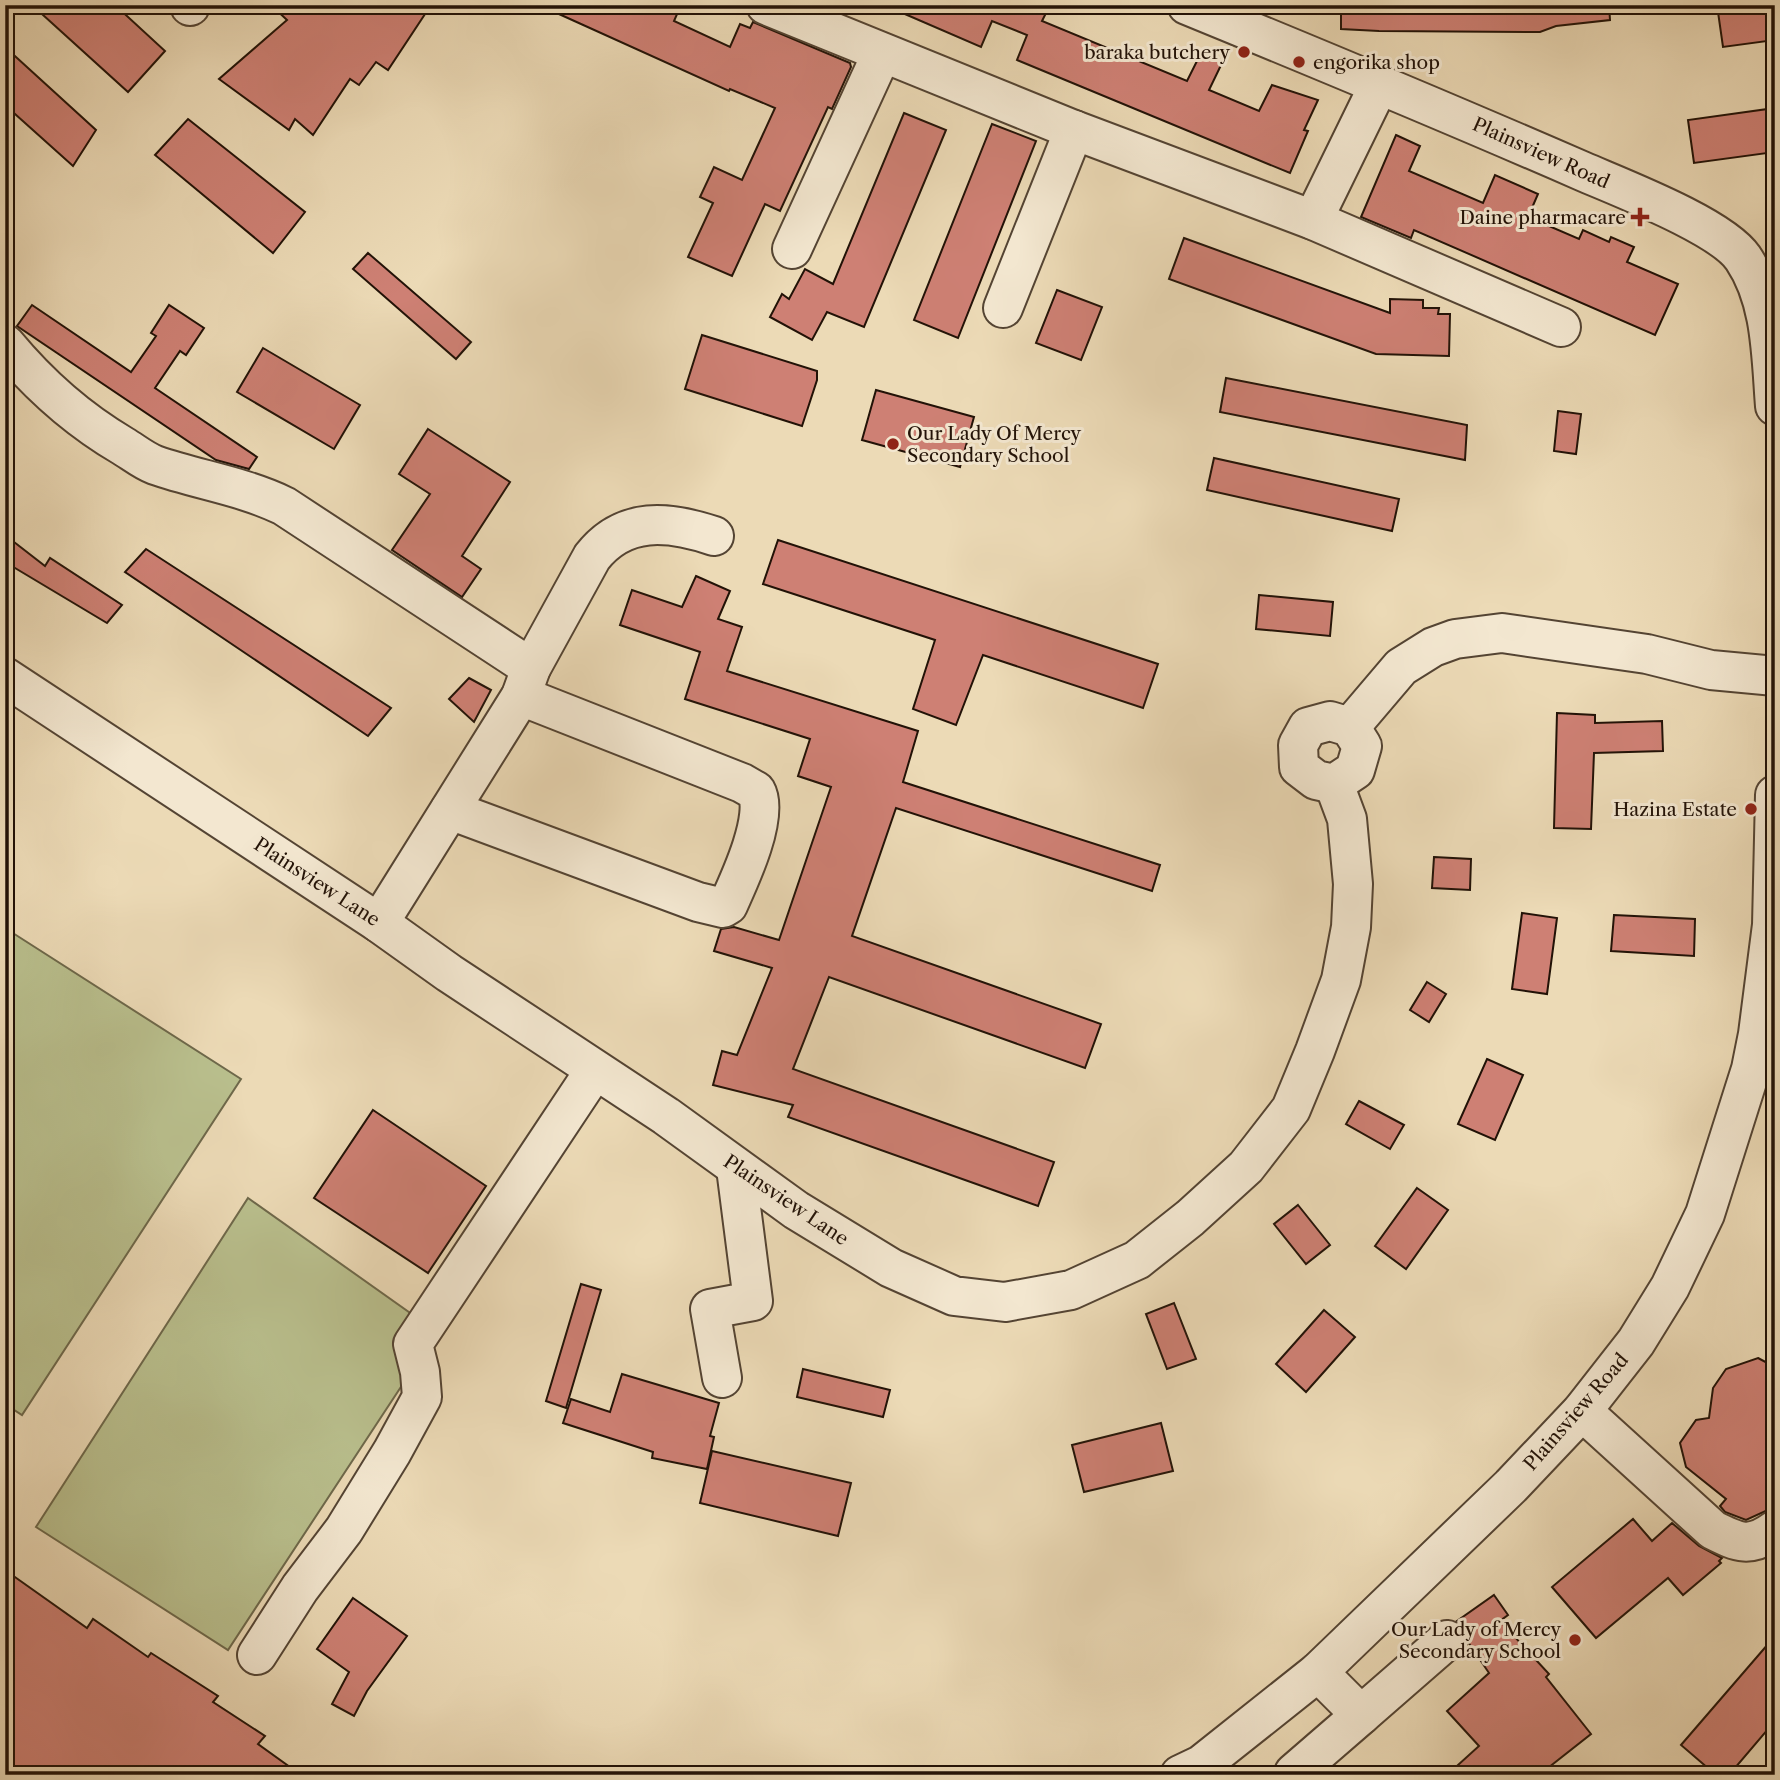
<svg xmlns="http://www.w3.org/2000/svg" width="1780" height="1780" viewBox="0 0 1780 1780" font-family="'Libre Caslon Text',serif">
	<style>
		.pitch { fill: #b9bf8d; stroke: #6e684a; stroke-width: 2 }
		.building { fill: #ce8074; stroke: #221207; stroke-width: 2 }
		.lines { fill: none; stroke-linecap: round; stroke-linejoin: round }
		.minor-casing { stroke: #544433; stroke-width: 42 }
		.minor { stroke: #f3e7d0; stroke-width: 38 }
		.poi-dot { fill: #8f2418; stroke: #f3e7d0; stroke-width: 2.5 }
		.labels { text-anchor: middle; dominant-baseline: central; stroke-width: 6; stroke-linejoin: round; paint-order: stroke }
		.poi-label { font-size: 19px; fill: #221207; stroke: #f3e7d0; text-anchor: end }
		.street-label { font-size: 19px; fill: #221207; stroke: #f3e7d0 }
	</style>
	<rect width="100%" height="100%" fill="#ecdab6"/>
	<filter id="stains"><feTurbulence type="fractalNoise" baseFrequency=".00286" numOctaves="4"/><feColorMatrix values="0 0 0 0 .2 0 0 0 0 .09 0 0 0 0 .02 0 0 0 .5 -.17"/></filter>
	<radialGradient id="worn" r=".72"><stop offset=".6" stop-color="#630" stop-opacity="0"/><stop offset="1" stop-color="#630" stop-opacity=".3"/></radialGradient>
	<g class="pitch">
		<polygon points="5,928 241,1079 22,1415 5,1404"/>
		<polygon points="248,1198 437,1332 228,1650 36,1527"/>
	</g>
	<g class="building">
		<polygon points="32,5 115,5 165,51 128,92"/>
		<polygon points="271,5 431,5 388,70 376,62 359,85 350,79 313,135 295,119 289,130 219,79 287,20"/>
		<polygon points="539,5 681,5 674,21 730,47 740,24 750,28 753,22 850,63 851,67 832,109 828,107 780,211 765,204 732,276 688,257 713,203 700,197 714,167 742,180 775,108 730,89 729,91"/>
		<polygon points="884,5 1050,5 1042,21 1187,81 1201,53 1223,61 1209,90 1259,111 1272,85 1318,100 1304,130 1308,131 1290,173 1017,60 1027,35 992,21 981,47"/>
		<polygon points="1341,5 1609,5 1610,20 1556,26 1540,32 1379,31 1341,29"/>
		<polygon points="1717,5 1775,5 1775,40 1723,47"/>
		<polygon points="5,47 96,130 73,166 5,105"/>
		<polygon points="1775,108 1775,152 1694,163 1688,120"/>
		<polygon points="904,113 946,130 864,327 827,312 812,340 770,317 782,294 789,299 805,269 833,284"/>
		<polygon points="188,119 305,212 273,253 155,155"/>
		<polygon points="992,124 1036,141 958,338 914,320"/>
		<polygon points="1396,135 1420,146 1409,171 1483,203 1495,175 1538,194 1528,217 1579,239 1583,230 1609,242 1611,237 1634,247 1627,262 1678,284 1655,335 1414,230 1411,238 1361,217"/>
		<polygon points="1184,238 1390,313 1390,299 1423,300 1423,308 1439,308 1438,314 1450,314 1449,356 1376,354 1169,279"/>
		<polygon points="368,253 471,342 456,359 353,269"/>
		<polygon points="1057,290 1102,307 1081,360 1036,343"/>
		<polygon points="32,305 131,372 156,336 151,333 169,305 204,328 186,355 180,351 155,388 257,457 249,469 216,460 17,326"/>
		<polygon points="702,335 817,371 817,380 802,426 685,389"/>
		<polygon points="263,348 360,405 334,449 237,392"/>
		<polygon points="1226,378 1467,425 1465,460 1220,412"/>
		<polygon points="876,390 974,417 960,467 862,440"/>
		<polygon points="1558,411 1581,414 1576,454 1554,451"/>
		<polygon points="428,429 510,482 462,556 481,569 462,597 392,550 430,494 399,474"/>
		<polygon points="1214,458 1399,499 1392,531 1207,490"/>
		<polygon points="5,535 45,566 50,558 122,605 107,623 5,562"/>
		<polygon points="778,540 1158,664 1143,708 983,655 956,725 913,709 935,640 763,584"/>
		<polygon points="146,549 391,708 368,736 125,572"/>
		<polygon points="696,576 730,591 718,619 742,627 727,671 918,731 903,782 1160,865 1152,891 896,808 852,936 1101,1024 1085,1068 829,977 793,1069 1054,1162 1038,1206 788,1117 793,1105 713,1085 722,1051 737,1055 772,968 714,951 721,929 734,927 779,940 831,787 798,776 810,739 685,699 700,652 620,625 632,590 682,607"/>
		<polygon points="1259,595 1333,602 1330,636 1256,629"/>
		<polygon points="469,678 491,690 474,722 449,699"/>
		<polygon points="1557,713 1595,715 1595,723 1662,721 1663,751 1594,753 1591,829 1554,828"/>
		<polygon points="1434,857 1471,859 1470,890 1432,888"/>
		<polygon points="1522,913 1557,918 1547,994 1512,989"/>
		<polygon points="1614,915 1695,919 1694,956 1611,951"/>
		<polygon points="1427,982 1446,994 1429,1022 1410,1010"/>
		<polygon points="1487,1059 1523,1075 1495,1140 1458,1124"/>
		<polygon points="1359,1101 1404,1125 1390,1149 1346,1124"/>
		<polygon points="373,1110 486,1186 428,1273 314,1198"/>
		<polygon points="1417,1188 1448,1210 1406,1269 1375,1246"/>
		<polygon points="1298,1205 1330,1245 1306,1264 1274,1224"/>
		<polygon points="581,1284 601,1290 566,1408 546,1401"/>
		<polygon points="1174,1303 1196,1359 1167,1369 1146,1314"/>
		<polygon points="1324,1310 1355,1337 1306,1392 1276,1364"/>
		<polygon points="1758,1358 1775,1367 1775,1503 1768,1510 1746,1520 1725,1512 1720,1506 1726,1499 1686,1467 1680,1443 1696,1420 1709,1418 1713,1388 1726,1369"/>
		<polygon points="803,1369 890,1390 883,1417 797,1397"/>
		<polygon points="622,1374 719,1403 710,1436 714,1437 707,1469 652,1458 653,1452 563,1423 571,1399 610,1412"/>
		<polygon points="1161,1423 1173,1471 1084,1492 1072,1445"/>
		<polygon points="712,1451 851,1483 838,1536 700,1503"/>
		<polygon points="1633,1519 1652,1541 1672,1523 1699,1546 1722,1558 1719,1561 1721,1563 1683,1595 1668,1578 1596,1638 1552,1587"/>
		<polygon points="5,1570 87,1628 93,1619 148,1657 151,1653 218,1696 213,1702 265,1736 258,1744 301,1775 5,1775"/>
		<polygon points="1494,1595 1508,1615 1500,1621 1549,1674 1546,1677 1591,1734 1539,1775 1447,1775 1479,1746 1447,1711 1489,1673 1468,1642 1468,1635 1464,1626 1457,1621"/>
		<polygon points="353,1598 407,1636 367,1691 354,1716 332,1704 349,1672 317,1649"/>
		<polygon points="1775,1636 1775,1721 1729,1775 1716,1775 1681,1745"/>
	</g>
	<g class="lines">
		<defs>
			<g id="minor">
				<polyline points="190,5 190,6"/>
				<polyline points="766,5 1074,130 1313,220 1561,327"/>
				<path d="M1187 5C1319 59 1451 114 1582 171 1621 188 1721 226 1743 258 1772 301 1771 356 1775 406"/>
				<polyline points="1313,220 1379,85"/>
				<polyline points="792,249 882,53"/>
				<polyline points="1003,308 1074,130"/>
				<path d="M5 344C39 385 77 419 123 446 133 452 144 461 155 465 198 480 243 486 284 506L531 668"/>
				<polyline points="5,677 379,923 449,973 666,1116 796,1210 891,1268 954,1296 1005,1302 1071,1290 1137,1260 1190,1218 1246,1167 1291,1109 1315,1051 1341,980 1351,927 1353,884 1347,819 1334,784"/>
				<polygon points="1330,721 1350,727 1362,746 1355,770 1334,784 1316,780 1299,767 1298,745 1308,727"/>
				<polyline points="1350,727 1401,667 1433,647 1455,639 1502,633 1647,654 1711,670 1775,676"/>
				<path d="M450 810 698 902 723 908 728 905C739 881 770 815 756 791L742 783 521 696"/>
				<path d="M379 923 521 696 531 668 592 557C624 516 669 521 714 536"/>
				<polyline points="722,1378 710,1309 753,1301 736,1168"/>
				<path d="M1582 1411 1713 1530C1739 1543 1750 1548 1775 1530"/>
				<polyline points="257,1655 300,1588 344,1530 392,1452 422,1397 420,1372 413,1344 595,1070"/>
				<polyline points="1318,1672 1361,1715 1447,1640"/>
				<polyline points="1294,1773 1361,1715"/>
				<polyline points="1180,1775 1201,1765 1318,1672 1511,1486 1582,1411 1636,1342 1670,1287 1705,1214 1751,1069 1758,1034 1772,925 1775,795"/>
			</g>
		</defs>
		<use href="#minor" class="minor-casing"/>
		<use href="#minor" class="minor"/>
	</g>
	<g class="poi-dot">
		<circle cx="1244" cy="52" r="7"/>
		<circle cx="1299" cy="62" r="7"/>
		<path d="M1636.5 206.5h7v7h7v7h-7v7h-7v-7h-7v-7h7z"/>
		<circle cx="893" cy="444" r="7"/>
		<circle cx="1751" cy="809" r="7"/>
		<circle cx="1575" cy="1640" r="7"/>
	</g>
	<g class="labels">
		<g class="poi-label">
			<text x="1230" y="52">baraka butchery</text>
			<text x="1313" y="62" text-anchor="start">engorika shop</text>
			<text x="1626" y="217">Daine pharmacare</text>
			<text x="907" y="433" text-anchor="start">Our Lady Of Mercy<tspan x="907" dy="22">Secondary School</tspan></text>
			<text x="1737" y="809">Hazina Estate</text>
			<text x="1561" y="1629">Our Lady of Mercy<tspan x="1561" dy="22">Secondary School</tspan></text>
		</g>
		<g class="street-label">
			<text transform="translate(1541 153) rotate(24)">Plainsview Road</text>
			<text transform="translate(317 882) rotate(33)">Plainsview Lane</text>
			<text transform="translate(786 1200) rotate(34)">Plainsview Lane</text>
			<text transform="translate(1576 1412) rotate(-49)">Plainsview Road</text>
		</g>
	</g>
	<rect width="1780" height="1780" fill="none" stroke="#ecdab6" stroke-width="28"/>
	<rect x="7" y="7" width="1766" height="1766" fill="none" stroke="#221207" stroke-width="3.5"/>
	<rect x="14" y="14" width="1752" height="1752" fill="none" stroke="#221207" stroke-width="2"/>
	<rect width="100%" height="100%" filter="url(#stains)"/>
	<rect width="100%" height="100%" fill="url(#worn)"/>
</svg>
